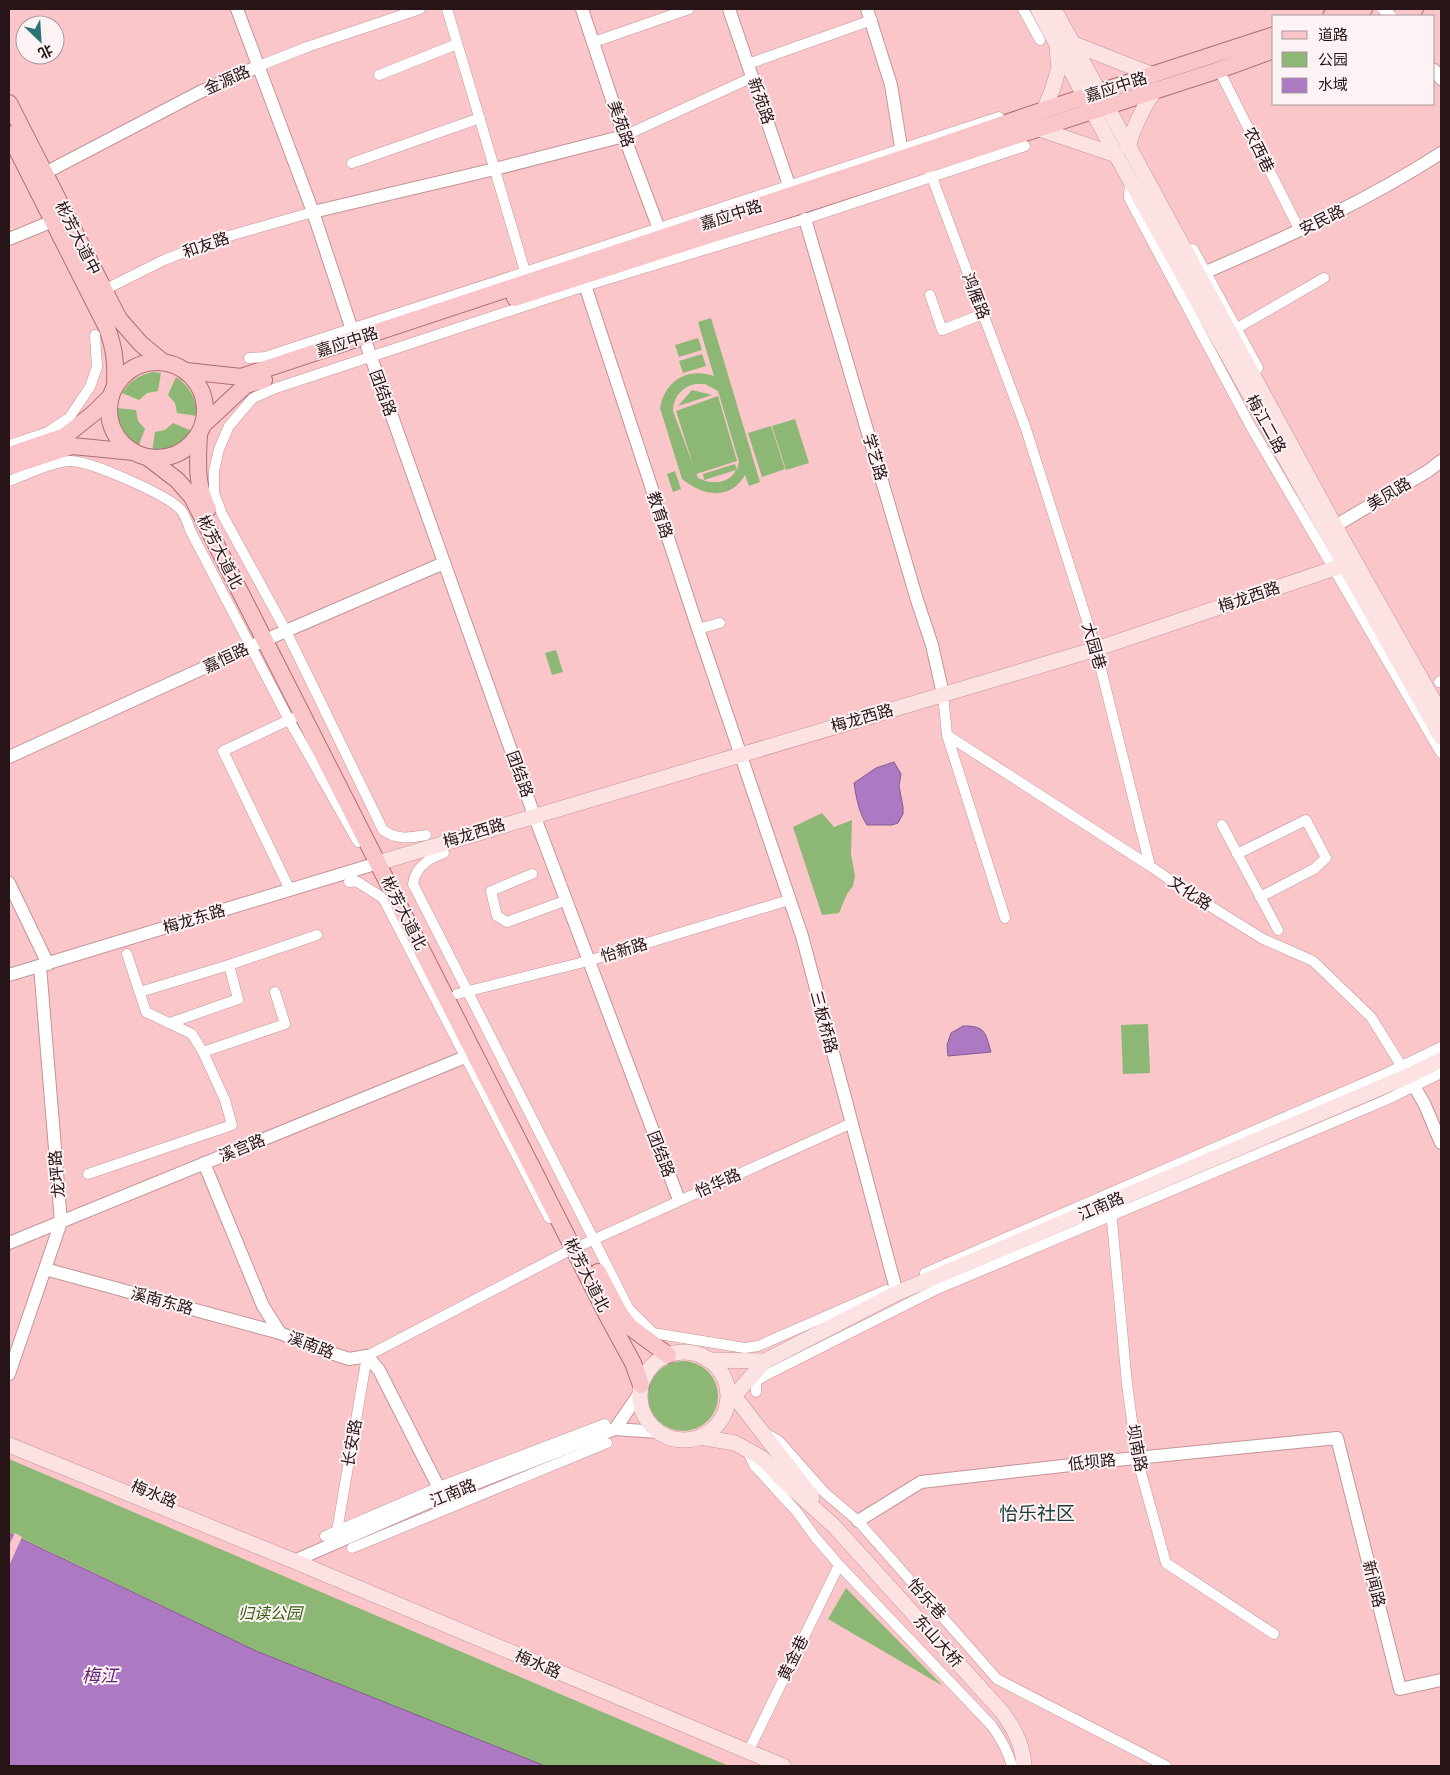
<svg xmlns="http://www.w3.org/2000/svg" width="1450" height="1775" viewBox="0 0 1450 1775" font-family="'Zilla Slab','Noto Sans SC',serif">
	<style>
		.green { fill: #8cb775; fill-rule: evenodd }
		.water { fill: #ad79c3; stroke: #845b8f }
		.pier { fill: #fac6c9 }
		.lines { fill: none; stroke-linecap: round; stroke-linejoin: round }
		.minor-casing { stroke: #c59496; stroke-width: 11 }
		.tertiary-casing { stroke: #c59496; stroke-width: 14 }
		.secondary-casing { stroke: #c59496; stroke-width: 16 }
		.primary-casing { stroke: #ae6e73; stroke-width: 18 }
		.minor { stroke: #fff; stroke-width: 10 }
		.tertiary { stroke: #fff; stroke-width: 12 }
		.secondary { stroke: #fde2e4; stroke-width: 15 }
		.primary { stroke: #fac5c9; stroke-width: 16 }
		.tertiary-bridge-casing { stroke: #c59496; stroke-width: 14; stroke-linecap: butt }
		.tertiary-bridge { stroke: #fff; stroke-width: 12 }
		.labels { text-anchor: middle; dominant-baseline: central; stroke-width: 4; stroke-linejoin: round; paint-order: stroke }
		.street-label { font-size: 16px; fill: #261416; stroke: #fef3f4 }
		.park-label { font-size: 16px; font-style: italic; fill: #33610e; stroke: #fef3f4 }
		.water-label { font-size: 18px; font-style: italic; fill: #611f79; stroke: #fef3f4 }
		.quarter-label { font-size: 19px; fill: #1a3d3d; stroke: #fef3f4 }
	</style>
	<rect width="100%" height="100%" fill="#fac6c9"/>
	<g class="green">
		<path d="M711 318 760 482 749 486 745 475C730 501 703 496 682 479L660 408C665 380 688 367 714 376L698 322ZM695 384H705L718 391 739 462 737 470 735 464 703 474 704 480 736 470C729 484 712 485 698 478L673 411C673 397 682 387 695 384Z"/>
		<polygon points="698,338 702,350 679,357 675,345"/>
		<polygon points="702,354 706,366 683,373 679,361"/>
		<path d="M153 372 161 373 158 391 147 393 139 400 122 393C130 381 139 375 153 372Z"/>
		<path d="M176 377C190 387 197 399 197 416L177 413 175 403 168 395Z"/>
		<polygon points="692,390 712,395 678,406"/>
		<polygon points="718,396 737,461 696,474 676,411"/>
		<path d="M117 408 136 410 138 421 145 429 138 447C123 437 117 425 117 408Z"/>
		<polygon points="795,419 809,463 786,470 772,426"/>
		<path d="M173 423 192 431C182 446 170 452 152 452L155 432 165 430Z"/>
		<polygon points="771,426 785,469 762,477 748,433"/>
		<polygon points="675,471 681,489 673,492 667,474"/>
		<polygon points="556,650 563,672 552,675 545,653"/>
		<polygon points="822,813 834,827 852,820 851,854 855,876 853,886 847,894 839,913 822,915 793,827"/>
		<polygon points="1148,1024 1150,1073 1123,1074 1121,1025"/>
		<circle cx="683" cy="1396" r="35"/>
		<polygon points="9,1459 729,1766 545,1766 256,1651 9,1532"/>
		<polygon points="846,1588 943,1686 828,1619"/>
	</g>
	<g class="water">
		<path d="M894 762 901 774 899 786 903 807V814L898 823 892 825H867C859 813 856 797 854 783L876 768Z"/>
		<path d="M963 1026C985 1026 985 1031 991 1052L948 1056 947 1045 951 1033Z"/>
		<polygon points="9,1533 256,1651 545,1766 9,1766"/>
	</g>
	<polygon class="pier" points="15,1533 22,1537 9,1566 9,1545"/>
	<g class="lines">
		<defs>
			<g id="minor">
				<polyline points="447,9 524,268"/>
				<polyline points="1023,9 1040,40"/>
				<polyline points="594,42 689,9"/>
				<polyline points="748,64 872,20"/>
				<polyline points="259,66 307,47 420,9"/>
				<polyline points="1219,70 1300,231"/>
				<polyline points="379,75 457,44"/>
				<polyline points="624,136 753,77"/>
				<polyline points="352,163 480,118"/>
				<polyline points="930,172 1026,429 1096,649 1150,866"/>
				<polyline points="1130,180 1129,198 1251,427 1441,753"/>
				<polyline points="1193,249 1258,368"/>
				<polyline points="104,290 164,260 215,240 313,212"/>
				<polyline points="930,295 942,330 975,317"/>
				<polyline points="1239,327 1324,278"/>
				<polyline points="249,358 265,357 999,117"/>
				<polyline points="9,445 48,432 69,418 90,387 97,367 95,335"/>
				<path d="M9 481C25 475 55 460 71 461 93 462 165 494 180 509 185 514 188 524 190 530L289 720 358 842"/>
				<polyline points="698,629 720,623"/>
				<polyline points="1439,682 1441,681"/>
				<polyline points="943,694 947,735 1005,918"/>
				<polyline points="947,735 1150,866 1189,893 1263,939 1313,961 1371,1017 1404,1070"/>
				<polyline points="1222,825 1278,930"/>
				<path d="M426 835C410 838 396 840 383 830L286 631 222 514 214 493V471L219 449 229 426 253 398 276 388 585 286 805 219 1025 146"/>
				<path d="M444 853C429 858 415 868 413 884L629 1309 653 1333 745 1348 758 1346 886 1290"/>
				<polyline points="1237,854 1306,820 1326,858 1314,869 1260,897"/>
				<polyline points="532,874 491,891 497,916 507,922 559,903"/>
				<polyline points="349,882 356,881 383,898 549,1218"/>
				<polyline points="290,890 223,751 293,718"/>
				<polyline points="127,954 146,1012 192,1034 203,1052 285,1024 275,992"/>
				<polyline points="140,992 229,965 317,935"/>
				<polyline points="457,994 588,961 789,900"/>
				<polyline points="170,1023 238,999 229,965"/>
				<polyline points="88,1174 232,1125 225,1100 203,1052"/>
				<polyline points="1111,1210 1127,1384 1137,1458 1166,1563 1274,1634"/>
				<polyline points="584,1244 852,1123"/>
				<polyline points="925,1273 1385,1074 1441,1047"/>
				<polyline points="756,1392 756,1381 770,1373 935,1290 1386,1100 1441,1073"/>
				<polyline points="767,1434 779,1441 825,1493 858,1521 997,1679 1166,1766"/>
				<path d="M747 1450 754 1465 797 1512 815 1537 839 1565 992 1726C1001 1739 1008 1751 1012 1766"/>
				<polyline points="337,1531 367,1356 574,1248"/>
				<polyline points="325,1536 439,1487 605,1424"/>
				<polyline points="352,1548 607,1443"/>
				<polyline points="748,1752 839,1565"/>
			</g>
			<g id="tertiary">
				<polyline points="237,9 313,212 355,339"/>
				<polyline points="582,9 624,136 662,237"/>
				<polyline points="729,9 792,194"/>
				<polyline points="867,9 891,85 901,147"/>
				<polyline points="1434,70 1441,79"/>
				<polyline points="45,173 198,93 259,66"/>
				<polyline points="313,212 495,169 624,136"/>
				<polyline points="805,219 917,600 932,645 943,694"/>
				<polyline points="9,239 53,221"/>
				<path d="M1196 271 1206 272C1287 237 1367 201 1441 153"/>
				<polyline points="582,276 698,629 802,936 897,1293"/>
				<polyline points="367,346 534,815 679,1200"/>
				<polyline points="1335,526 1428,471 1441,461"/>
				<polyline points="9,757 265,640 444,563"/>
				<polyline points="9,883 48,964"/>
				<polyline points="9,975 378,863"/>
				<polyline points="1408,1076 1424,1103 1441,1143"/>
				<polyline points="204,1163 263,1306 280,1333 319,1349 349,1359 367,1356 379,1370 443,1496"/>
				<polyline points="9,1243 475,1053"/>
				<polyline points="45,1269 280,1333"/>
				<polyline points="9,1374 61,1222 40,966"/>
				<polyline points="615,1429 639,1394"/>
				<polyline points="858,1521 921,1482 1116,1460 1337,1438 1400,1689 1441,1680"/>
				<polyline points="294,1561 443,1496 615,1429 658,1432"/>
			</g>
			<g id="secondary">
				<polyline points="1038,9 1116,155 1441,737"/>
				<polyline points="1054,9 1335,526 1441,714"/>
				<polyline points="1074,44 1153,75"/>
				<polyline points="1044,110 1053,88 1059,67 1057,50"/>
				<polyline points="1036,128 1116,155"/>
				<path d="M1128 147C1134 125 1142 109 1155 90"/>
				<polyline points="378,863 1096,649 1344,565"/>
				<circle cx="684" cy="1396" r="44"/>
				<polyline points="708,1360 765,1361"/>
				<polyline points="728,1388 812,1497"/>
				<polyline points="727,1404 765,1361 897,1293 1408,1076 1441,1060"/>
				<path d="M700 1437 735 1443 762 1458 784 1481 834 1526 1003 1713C1015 1730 1023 1746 1024 1766"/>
				<polyline points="9,1445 294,1561 783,1766"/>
			</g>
			<g id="primary">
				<polyline points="1331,16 1364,9"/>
				<polyline points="1394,16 1415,9"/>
				<polyline points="9,103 119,319 141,344 163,362"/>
				<path d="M9 134 107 328C115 350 116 364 115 387"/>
				<polyline points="515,298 1219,70 1274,50"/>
				<circle cx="157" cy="410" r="48"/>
				<polyline points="186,371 241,377 921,152 1044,110 1274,35"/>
				<polyline points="203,425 246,385 264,380"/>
				<path d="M199 433C198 461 195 483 208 509"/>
				<polyline points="9,455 65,436 94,413 111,396"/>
				<polyline points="147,457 177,480 192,497 609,1319 633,1363 641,1385"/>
				<polyline points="9,467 72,446 134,452"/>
				<polyline points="598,1272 620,1314 630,1327 668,1355"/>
			</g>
		</defs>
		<use href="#minor" class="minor-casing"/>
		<use href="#tertiary" class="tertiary-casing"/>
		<use href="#secondary" class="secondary-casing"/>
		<use href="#primary" class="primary-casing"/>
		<use href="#minor" class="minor"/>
		<use href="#tertiary" class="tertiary"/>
		<use href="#secondary" class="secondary"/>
		<use href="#primary" class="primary"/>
		<defs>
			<polyline id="tertiary-bridge" points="1384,9 1390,16"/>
		</defs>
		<use href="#tertiary-bridge" class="tertiary-bridge-casing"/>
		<use href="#tertiary-bridge" class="tertiary-bridge"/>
	</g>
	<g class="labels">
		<g class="street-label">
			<text transform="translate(227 80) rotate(-24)">金源路</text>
			<text transform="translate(1116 87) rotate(-18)">嘉应中路</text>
			<text transform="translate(761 101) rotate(71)">新苑路</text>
			<text transform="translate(621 124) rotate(71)">美苑路</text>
			<text transform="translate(1259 150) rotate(64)">农西巷</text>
			<text transform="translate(731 215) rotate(-18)">嘉应中路</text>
			<text transform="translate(1322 220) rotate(-26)">安民路</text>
			<text transform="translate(78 238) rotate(63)">彬芳大道中</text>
			<text transform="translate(206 245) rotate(-19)">和友路</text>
			<text transform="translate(976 296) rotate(69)">鸿雁路</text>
			<text transform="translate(347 342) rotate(-18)">嘉应中路</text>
			<text transform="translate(383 393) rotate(70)">团结路</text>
			<text transform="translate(1266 424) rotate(61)">梅江二路</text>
			<text transform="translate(875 457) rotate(74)">学艺路</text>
			<text transform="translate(1389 494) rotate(-31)">美凤路</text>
			<text transform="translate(660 515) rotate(72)">教育路</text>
			<text transform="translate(220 552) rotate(63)">彬芳大道北</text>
			<text transform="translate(1249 597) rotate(-19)">梅龙西路</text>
			<text transform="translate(1094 646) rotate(74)">大园巷</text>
			<text transform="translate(226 658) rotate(-25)">嘉恒路</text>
			<text transform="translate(862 718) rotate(-16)">梅龙西路</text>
			<text transform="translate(520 774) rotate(70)">团结路</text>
			<text transform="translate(474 833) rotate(-17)">梅龙西路</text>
			<text transform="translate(1190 893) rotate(33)">文化路</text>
			<text transform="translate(404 913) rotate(63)">彬芳大道北</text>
			<text transform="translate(194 919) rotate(-17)">梅龙东路</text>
			<text transform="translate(624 950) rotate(-17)">怡新路</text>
			<text transform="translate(824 1022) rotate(75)">三板桥路</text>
			<text transform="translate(242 1148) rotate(-22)">溪宫路</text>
			<text transform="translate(661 1154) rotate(69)">团结路</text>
			<text transform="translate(57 1174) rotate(-95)">龙坪路</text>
			<text transform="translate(718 1183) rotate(-24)">怡华路</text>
			<text transform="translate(1101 1206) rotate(-23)">江南路</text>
			<text transform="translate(587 1275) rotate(63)">彬芳大道北</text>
			<text transform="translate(162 1301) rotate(15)">溪南东路</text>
			<text transform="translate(311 1345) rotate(21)">溪南路</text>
			<text transform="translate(352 1443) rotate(-80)">长安路</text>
			<text transform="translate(1137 1448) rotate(79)">坝南路</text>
			<text transform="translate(1092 1462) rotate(-6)">低坝路</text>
			<text transform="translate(453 1493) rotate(-22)">江南路</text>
			<text transform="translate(154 1494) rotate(22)">梅水路</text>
			<text transform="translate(1374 1584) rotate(76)">新闻路</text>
			<text transform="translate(927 1599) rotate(48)">怡乐巷</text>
			<text transform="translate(938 1641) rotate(48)">东山大桥</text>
			<text transform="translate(793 1658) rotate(-64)">黄金巷</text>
			<text transform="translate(538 1664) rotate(23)">梅水路</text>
		</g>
		<g class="park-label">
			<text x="270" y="1613">归读公园</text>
		</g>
		<g class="water-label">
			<text x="100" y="1676">梅江</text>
		</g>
		<g class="quarter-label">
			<text x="1037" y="1513">怡乐社区</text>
		</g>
	</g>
	<rect width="1450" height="1775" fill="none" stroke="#261416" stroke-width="20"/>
	<rect x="1272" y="15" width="162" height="90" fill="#fef3f4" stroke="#a89a9b"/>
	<rect x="1282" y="31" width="25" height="8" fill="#fac5c9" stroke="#a89a9b"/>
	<text x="1318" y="40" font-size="15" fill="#261416">道路</text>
	<rect x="1282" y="52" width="25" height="15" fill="#8cb775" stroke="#a89a9b"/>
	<text x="1318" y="65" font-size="15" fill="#261416">公园</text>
	<rect x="1282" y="78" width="25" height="15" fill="#ad79c3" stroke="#a89a9b"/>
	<text x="1318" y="90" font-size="15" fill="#261416">水域</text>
	<g transform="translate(40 40) rotate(155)"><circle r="24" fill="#fef3f4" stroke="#a89a9b"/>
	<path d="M0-4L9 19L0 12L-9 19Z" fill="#287373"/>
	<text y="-8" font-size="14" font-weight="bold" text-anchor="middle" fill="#261416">北</text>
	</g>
</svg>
